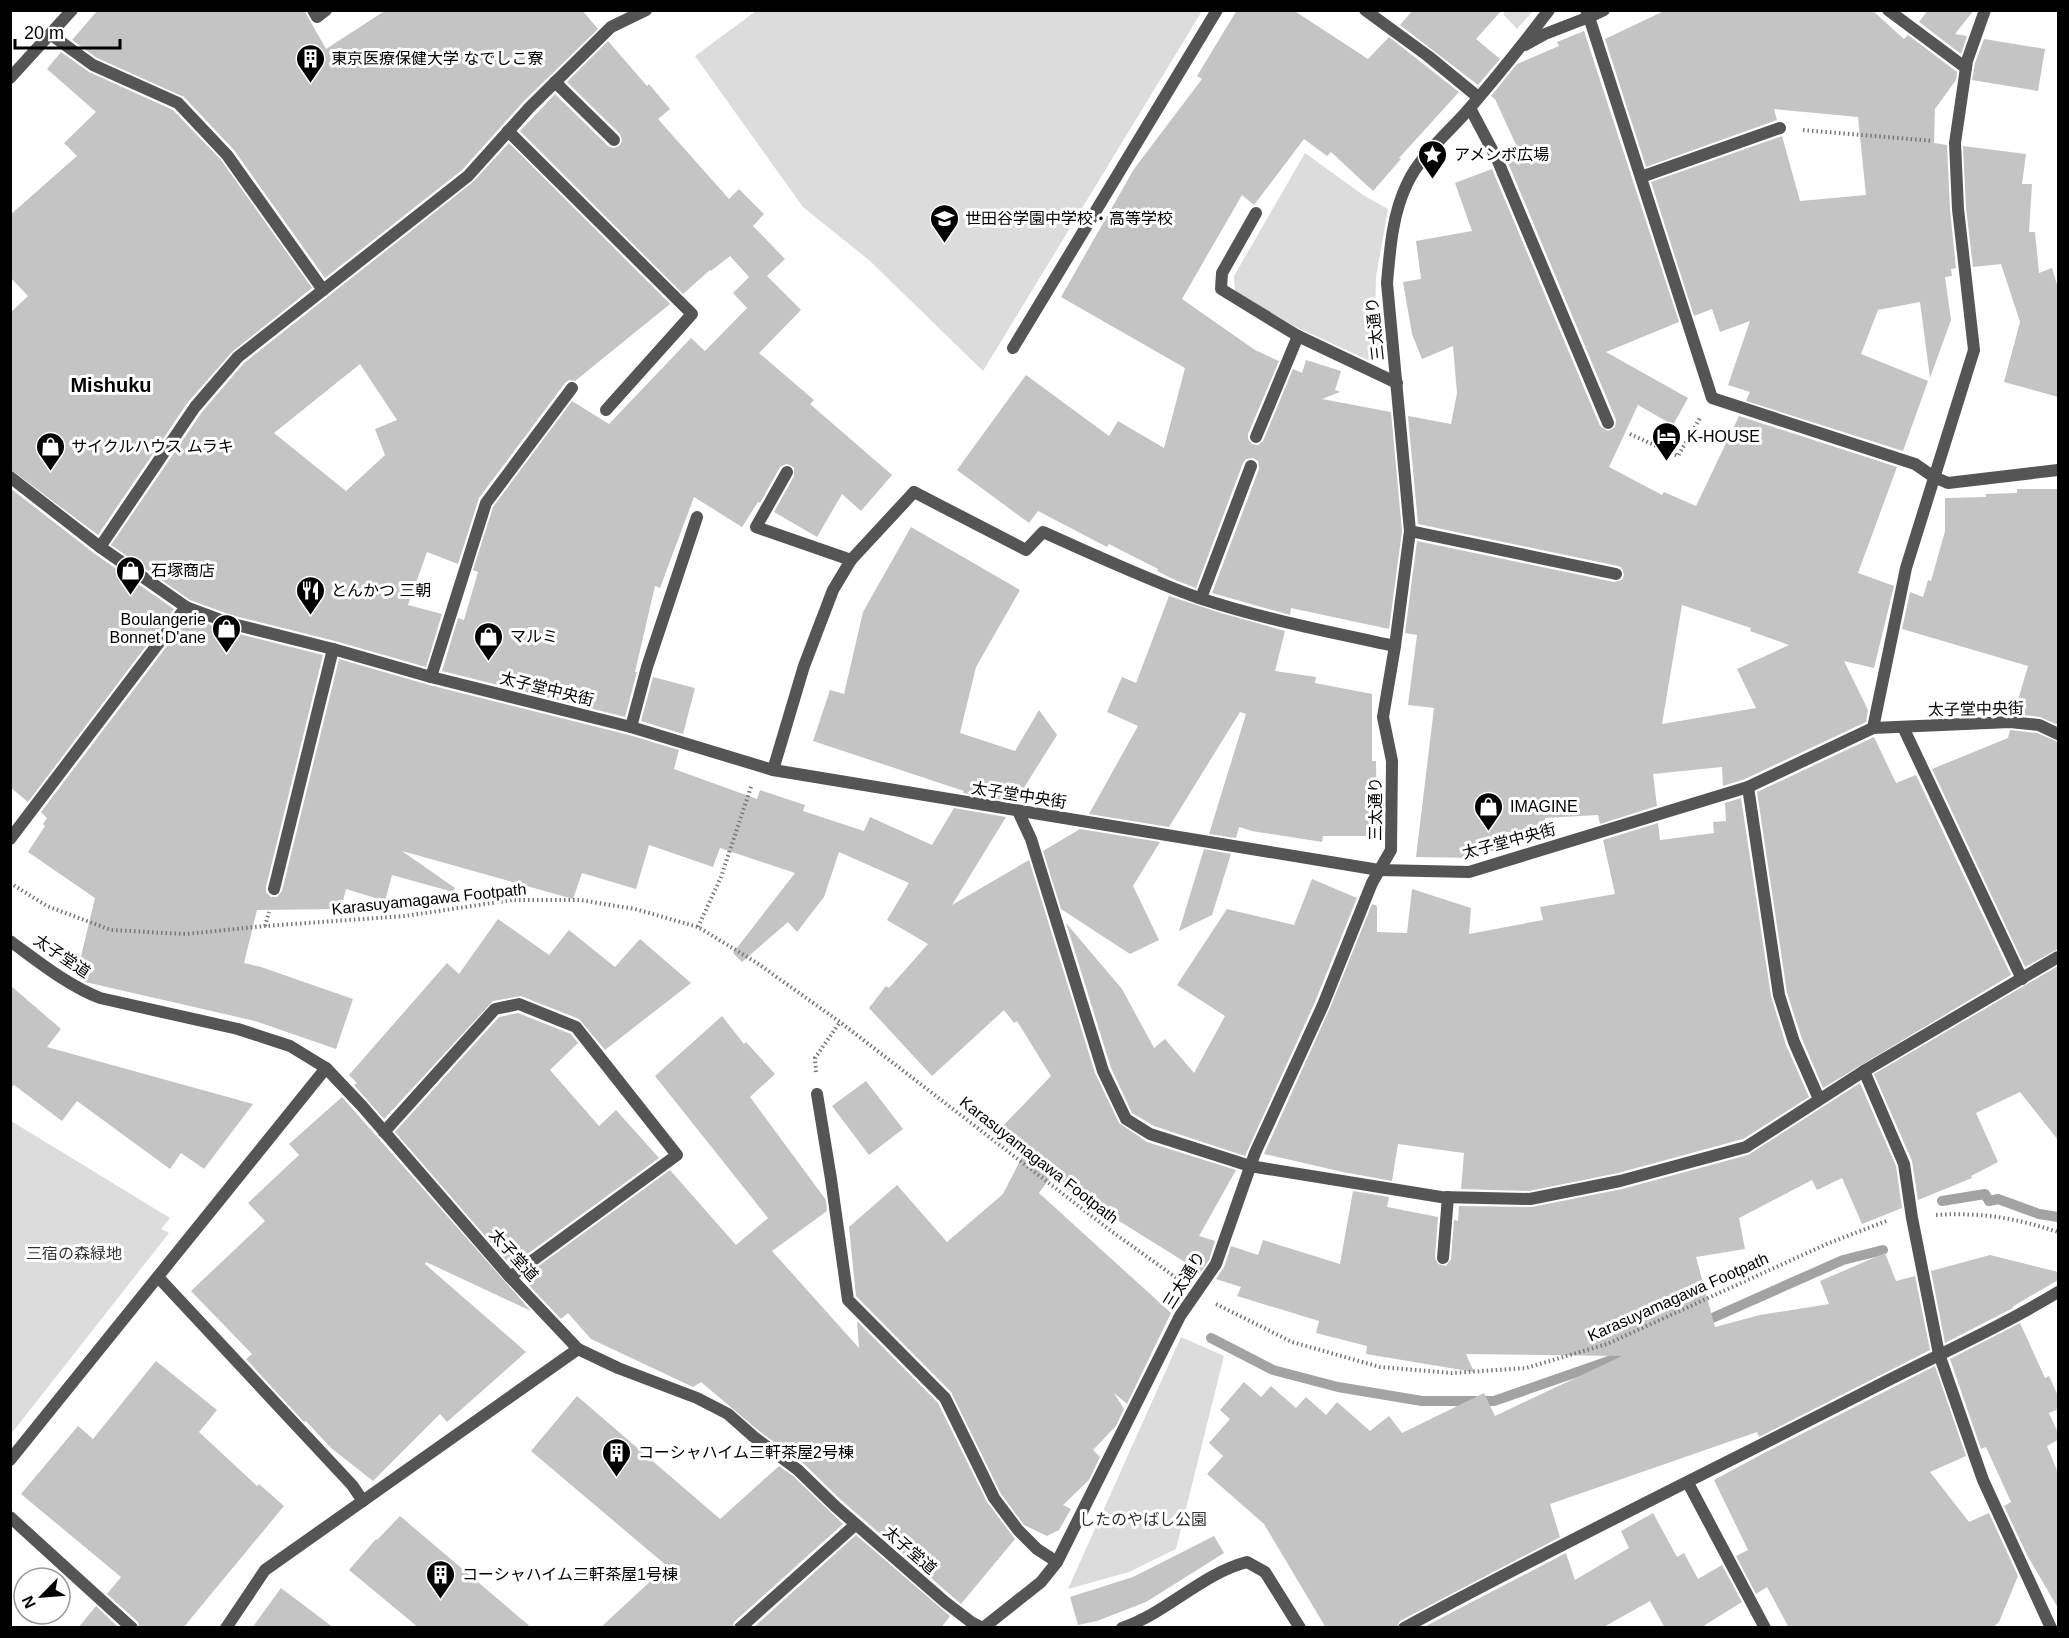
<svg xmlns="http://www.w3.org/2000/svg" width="2069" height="1638" viewBox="0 0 2069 1638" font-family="Arial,'Noto Sans JP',sans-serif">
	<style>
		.green { fill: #dcdcdc }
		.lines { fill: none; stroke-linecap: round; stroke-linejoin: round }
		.stream { stroke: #a3a3a3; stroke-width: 10 }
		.building { fill: #c4c4c4; fill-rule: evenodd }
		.path { stroke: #777; stroke-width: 4; stroke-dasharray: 1.5 3; stroke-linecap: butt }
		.lane { stroke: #555; stroke-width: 12 }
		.street { stroke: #555; stroke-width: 12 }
		.labels { text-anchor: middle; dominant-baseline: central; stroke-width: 6; stroke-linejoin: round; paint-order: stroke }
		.poi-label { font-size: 16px; fill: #000; stroke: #fff; text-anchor: start }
		.street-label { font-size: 16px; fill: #000; stroke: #fff }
		.park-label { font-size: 16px; fill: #333; stroke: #fff }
		.quarter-label { font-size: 20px; font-weight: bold; fill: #000; stroke: #fff }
	</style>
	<rect width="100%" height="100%" fill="#fff"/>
	<g class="green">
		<polygon points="756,11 756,10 1202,11 983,371 870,261 803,207 695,56"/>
		<polygon points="1506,11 1506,10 1533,11 1517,29 1503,14"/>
		<polygon points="1305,153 1363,195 1388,209 1376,277 1375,310 1382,351 1370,361 1296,327 1235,292 1234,276"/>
		<polygon points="11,1121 170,1218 161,1229 169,1233 11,1434"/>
		<polygon points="1181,1337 1224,1356 1176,1549 1129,1572 1068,1589"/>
	</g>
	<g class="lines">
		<g class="stream">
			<polyline points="1942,1201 1985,1194 1989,1201 1998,1199 2039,1214 2058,1217"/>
			<polyline points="1701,1323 1843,1260 1883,1250"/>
			<polyline points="1211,1338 1273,1370 1338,1387 1422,1401 1494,1401 1629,1354"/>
		</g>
	</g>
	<g class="building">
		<polygon points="98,10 304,10 326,49 386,10 582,10 598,29 524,101 462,170 325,278 234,150 184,97 97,58 72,40"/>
		<polygon points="1237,10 1293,10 1368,59 1389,37 1459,92 1399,158 1401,159 1373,191 1331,152 1327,156 1304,139 1254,205 1242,195 1182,299 1255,350 1279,361 1248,434 1248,439 1252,444 1258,445 1263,441 1293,369 1302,373 1306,360 1341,371 1335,390 1340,392 1322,399 1391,412 1402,531 1389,629 1291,608 1290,615 1212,593 1259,469 1258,461 1253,458 1246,459 1243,463 1196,588 1175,580 1157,571 1158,569 1109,544 1107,547 1038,511 1029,523 957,470 1026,375 1109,436 1118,421 1164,448 1185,368 1061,297 1134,169 1202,79 1197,76"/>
		<polygon points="1413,10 1502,10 1476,39 1500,59 1478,85 1400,25"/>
		<polygon points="1666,10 1872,10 1904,39 1908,35 1957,72 1956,80 1935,109 1934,143 1947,145 1950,210 1956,268 1951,269 1952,276 1945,277 1951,320 1930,378 1920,302 1878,310 1861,354 1928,381 1903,451 1746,401 1750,392 1728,385 1750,321 1720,332 1712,309 1694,316 1651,182 1782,136 1800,201 1866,195 1858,117 1774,109 1777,120 1646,167 1605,39"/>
		<polygon points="1928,10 1974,10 1955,34 1967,36 1961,54 1919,22"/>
		<path d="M1584 31 1679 322 1606 352 1688 398 1673 425 1638 405 1609 467 1662 495 1664 492 1696 506 1739 416 1897 467 1858 573 1894 586 1874 668 1844 661 1868 710 1866 722 1745 779 1723 786 1722 767 1653 774 1657 806 1600 824 1598 815 1545 818V831L1507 832V851H1474V858L1416 857 1434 708 1408 705 1417 635 1405 633 1417 541 1614 582 1622 580 1624 575 1622 568 1618 566 1418 524 1408 416 1451 424 1457 393 1453 346 1422 359 1412 334 1403 282 1421 279 1416 241 1472 231 1455 183 1492 169 1600 426 1608 431 1615 427 1616 420 1508 163 1522 158 1495 99 1491 96 1517 64 1559 46 1557 42ZM1682 605 1751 628 1750 631 1789 645 1737 669 1756 708 1662 724Z"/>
		<polygon points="1984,39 2045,49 2038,91 1972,80 1975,63"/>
		<polygon points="608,41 647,86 649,84 670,109 658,119 729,199 739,189 764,214 753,226 785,259 767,276 801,310 759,353 814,400 810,404 892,475 861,511 842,494 817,537 774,512 794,476 794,468 790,465 786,464 780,467 760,503 758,502 742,527 694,497 660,588 655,586 635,672 637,672 625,717 442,671 458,618 464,620 478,572 473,570 493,507 572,401 609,424 691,338 705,351 747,308 733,293 749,277 730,256 711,271 710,270 683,294 520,131 555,94 608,146 613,148 619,146 622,141 620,134 567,82"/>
		<polygon points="61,52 89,72 173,110 221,160 312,288 232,352 188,402 98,535 10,469 10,313 28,296 10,277 10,215 77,156 64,143 96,112 47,69"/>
		<path d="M509 143 670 304 575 381 569 380 565 383 479 498 458 564 427 552 408 605 442 614 426 667 335 641 231 615 190 600 111 545 202 412 244 363 473 182ZM360 364 397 420 375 429 385 455 346 491 274 433Z"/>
		<polygon points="1963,146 2026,154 2022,184 2032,184 2029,232 2035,232 2039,273 2052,268 2058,288 2058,397 2004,382 2020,322 2001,264 1973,267 1966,208"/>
		<polygon points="10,488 95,554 174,609 28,802 10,787"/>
		<polygon points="2017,489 2058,489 2058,725 2040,717 2014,714 2028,666 1902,629 1910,592 1923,597 1928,580 1931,581 1945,531 1945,498 1986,497 1986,494 2017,493"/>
		<polygon points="911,527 1020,590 976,667 960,733 1015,751 1039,710 1057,735 1015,802 963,793 964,791 813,741 830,690 844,694 863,612"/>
		<polygon points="1169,596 1221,613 1285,631 1275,671 1316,677 1315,683 1372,694 1372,761 1376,761 1377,836 1323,836 1322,842 1252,831 1239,827 1236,838 1209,834 1246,714 1240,712 1169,827 1089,814 1138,726 1107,712 1122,677 1136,683"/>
		<polygon points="189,617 227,631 323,655 266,887 266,892 271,897 277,897 282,891 339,659 429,685 629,735 679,750 674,769 757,799 760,790 805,805 803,811 864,831 870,817 932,845 954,808 1006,817 952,905 1029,860 1095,1073 1119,1123 1147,1142 1236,1170 1199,1236 1215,1241 1209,1260 1201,1272 1050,1178 1039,1193 1171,1313 1127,1404 1114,1393 1124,1409 1116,1426 1093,1450 1100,1457 1089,1480 1063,1505 1071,1509 1059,1530 1047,1536 1024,1525 1001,1494 951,1392 856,1296 849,1227 897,1185 947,1242 1003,1194 1025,1151 1001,1128 1051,1076 1017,1021 1014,1023 1004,1010 932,1076 869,1008 886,986 889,988 928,944 887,920 909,883 839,852 824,897 797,932 788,922 742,962 733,953 795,873 720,848 713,867 649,845 636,889 582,873 573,899 402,851 455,888 453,892 392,875 385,901 346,889 341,909 257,910 244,963 261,967 353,999 336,1049 255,1021 85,982 76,977 95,898 28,852 45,826 43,824 47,818 41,812"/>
		<polygon points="653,677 695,688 683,734 641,721"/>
		<polygon points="2010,730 2037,733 2058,742 2058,949 2025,967 1932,769 2008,738"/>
		<polygon points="1874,737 1896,783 1916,775 2011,975 1823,1088 1802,1039 1787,993 1757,792"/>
		<polygon points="1741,798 1771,996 1786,1045 1809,1097 1743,1139 1618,1173 1529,1191 1461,1189 1464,1153 1398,1144 1392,1181 1343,1172 1264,1154 1330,1008 1372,904 1377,906 1377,932 1407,933 1412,889 1471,908 1469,934 1543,920 1540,907 1615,894 1603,840 1658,823 1660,840 1714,833 1713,822 1726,821 1725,803"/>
		<polygon points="1080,829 1160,842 1133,886 1159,940 1130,954 1061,909 1043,851"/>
		<polygon points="1204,849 1231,854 1212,915 1179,931"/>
		<polygon points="1312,879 1357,898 1315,1002 1245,1156 1154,1126 1132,1113 1111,1068 1066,923 1122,989 1154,1048 1165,1039 1194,1073 1225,1016 1177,985 1227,909 1294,925"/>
		<polygon points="498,919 549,955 569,930 615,967 640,939 691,983 605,1050 579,1019 521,996 493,1001 384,1119 354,1085 357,1083 349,1075 447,963 459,974"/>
		<polygon points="2058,966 2058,1140 2020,1092 1976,1113 1998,1162 1971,1176 1972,1178 1918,1200 1912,1161 1874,1074"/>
		<polygon points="10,985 61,1029 47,1047 253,1104 204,1169 181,1153 170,1169 77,1101 62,1121 14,1085 10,1089"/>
		<polygon points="518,1013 571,1034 578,1043 550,1070 599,1126 616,1110 659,1158 511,1266 395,1132 499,1017"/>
		<polygon points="722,1016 744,1044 746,1042 775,1074 750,1097 826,1200 827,1211 772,1251 859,1348 857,1321 938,1403 987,1502 1015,1539 961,1604 841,1500 803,1463 759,1431 701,1382 693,1387 591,1339 568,1313 561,1319 522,1278 670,1170 736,1245 768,1218 655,1076"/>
		<polygon points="866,1081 903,1129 869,1155 832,1106"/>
		<polygon points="1860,1083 1896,1166 1902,1208 1862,1224 1842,1178 1817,1190 1812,1180 1739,1218 1745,1249 1696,1257 1715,1327 1760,1315 1829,1304 1820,1281 1885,1253 1896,1281 1915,1276 1930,1350 1759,1437 1757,1432 1550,1504 1560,1537 1400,1621 1396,1628 1326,1628 1264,1524 1207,1474 1223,1456 1209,1443 1230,1419 1220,1410 1244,1382 1261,1397 1271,1386 1296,1408 1306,1397 1326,1415 1337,1402 1370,1431 1389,1416 1402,1433 1484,1393 1495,1416 1622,1356 1466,1354 1474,1372 1366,1354 1367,1346 1316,1333 1319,1321 1237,1296 1241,1287 1216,1279 1224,1267 1231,1246 1258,1255 1263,1240 1340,1264 1353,1191 1389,1197 1387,1207 1438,1217 1435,1258 1438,1264 1446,1266 1451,1259 1454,1220 1458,1221 1459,1206 1532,1207 1622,1189 1748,1155"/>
		<polygon points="342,1097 531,1311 426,1262 425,1264 526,1352 447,1422 440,1414 373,1481 331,1448 306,1421 304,1422 246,1359 252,1354 191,1291 265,1221 248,1203 299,1155 289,1144"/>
		<polygon points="1990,1255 2058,1272 2058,1280 2012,1307 2013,1308 1945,1343 1931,1271"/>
		<polygon points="2020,1323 2045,1378 2049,1376 2058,1396 2058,1409 2049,1413 2058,1433 2058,1440 2047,1446 2058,1473 2058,1608 2027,1555 2004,1506 2011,1502 1986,1447 1981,1449 1950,1359"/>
		<polygon points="156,1361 217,1410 199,1432 257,1486 259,1484 284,1506 183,1628 140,1628 138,1622 107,1594 121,1577 21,1494 78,1426 93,1439"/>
		<polygon points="1935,1366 1966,1456 1930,1472 1969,1522 1989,1513 2018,1576 1999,1622 1992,1628 1789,1628 1767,1587 1756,1594 1736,1556 1748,1550 1714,1480 1766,1452"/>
		<polygon points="577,1396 720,1519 779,1466 793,1476 843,1524 734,1622 732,1628 600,1628 667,1566 531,1451"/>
		<polygon points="1653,1513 1677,1557 1684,1553 1698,1579 1722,1565 1742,1602 1700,1628 1665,1628 1650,1601 1602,1628 1422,1628 1566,1553 1575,1580 1629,1548 1621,1531"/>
		<polygon points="400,1516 532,1628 419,1628 349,1570 376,1539 377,1540"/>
		<polygon points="856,1535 950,1616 941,1628 753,1628"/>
		<polygon points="1214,1536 1224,1553 1146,1602 1097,1621 1078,1625 1070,1597 1133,1577"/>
		<polygon points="281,1588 334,1628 252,1628"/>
		<polygon points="96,1606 119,1628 78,1628"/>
	</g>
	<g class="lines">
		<g class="path">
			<polyline points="1803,130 1933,141"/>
			<polyline points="1630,434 1678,456 1700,418"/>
			<polyline points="10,883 47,906 111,930 186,934 265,926 405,916 512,900 580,900 635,909 698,927 757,963 840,1022 1111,1231 1178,1279"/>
			<polyline points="265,926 269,912"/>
			<polyline points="698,927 721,877 751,787"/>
			<polyline points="816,1072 815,1058 840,1022"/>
			<path d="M1936 1215C1982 1212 2015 1218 2058 1232"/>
			<polyline points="1216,1304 1292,1342 1380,1367 1452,1373 1526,1368 1607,1344 1829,1243 1889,1220"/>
		</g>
		<g class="lane">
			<polyline points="313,10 317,17 326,10"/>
			<polyline points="1365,10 1428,56 1478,97"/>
			<polyline points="1586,10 1589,17 1712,398 1915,464 1934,477 1948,483 2058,470"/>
			<polyline points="1888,10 1966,68"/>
			<polyline points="1589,17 1604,10"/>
			<polyline points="50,34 93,65 178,103 227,155 323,290"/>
			<polyline points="555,82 614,140"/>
			<polyline points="1470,108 1497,159 1608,423"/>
			<polyline points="508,131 692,314 606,410"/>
			<polyline points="1641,177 1780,128"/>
			<polyline points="1256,213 1222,273 1221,289 1298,336 1397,383"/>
			<polyline points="1013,348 1217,10"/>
			<polyline points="1256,437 1298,336"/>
			<polyline points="787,472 756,527 851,560"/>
			<path d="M914 492 1026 550 1043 532C1095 555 1146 579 1199 598 1263 619 1329 632 1395 646"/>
			<polyline points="1410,531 1616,574"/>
			<polyline points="1201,598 1251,466"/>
			<polyline points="431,677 486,503 572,388"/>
			<polyline points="631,727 647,667 697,517"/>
			<polyline points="1903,727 2022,979"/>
			<polyline points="1873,728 1906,568 1974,350 1958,209 1955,143 1967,61 1985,10"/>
			<polyline points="1748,787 1779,995 1794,1042 1819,1099"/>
			<polyline points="1018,811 1031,839 1103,1071 1126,1119 1150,1134 1250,1166 1441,1197 1530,1199 1620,1181 1746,1147 1864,1071 2058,957"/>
			<polyline points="10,839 186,607"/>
			<polyline points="274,889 333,649"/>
			<polyline points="1864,1071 1904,1164 1912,1218 1939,1354 1983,1480 2051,1628"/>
			<polyline points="817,1094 831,1179 848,1300 945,1398 994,1498 1018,1530 1037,1549 1057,1562"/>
			<polyline points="384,1132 495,1009 519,1004 576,1027 677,1155 510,1277"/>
			<polyline points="1688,1483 1765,1628"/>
			<polyline points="740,1628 855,1525"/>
			<path d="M1404 1628C1559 1544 1717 1468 1873 1388 1935 1356 1999 1328 2058 1292"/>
		</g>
		<g class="street">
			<polyline points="1525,45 1545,34 1589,17"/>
			<polyline points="10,78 72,10"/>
			<polyline points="10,477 100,547 186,607 229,623 333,649 431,677 631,727 773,770 1379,870 1469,872 1748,787 1873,728 2010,722 2039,725 2058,734"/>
			<polyline points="100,547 195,407 238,357 468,176 530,107 611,27 646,10"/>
			<polyline points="773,770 804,666 833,590 851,560 914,492"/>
			<path d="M10 941C39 962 67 985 100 998L238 1029 290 1046 326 1068 362 1106 510 1277 578 1349 618 1368 697 1398 728 1414 754 1437 798 1470 835 1506 945 1602 971 1622 983 1628"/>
			<polyline points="1443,1258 1448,1197"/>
			<polyline points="158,1277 352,1485 363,1501"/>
			<polyline points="10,1460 326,1068"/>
			<polyline points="10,1517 132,1628"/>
			<polyline points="226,1628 265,1570 578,1349"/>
			<path d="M983 1628 1041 1582 1057 1562 1180 1316 1216 1264 1255 1153 1323 1005 1372 883 1391 850 1392 761 1383 717 1395 646 1410 531 1387 283C1390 250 1392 215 1407 184 1420 156 1447 134 1468 110 1496 78 1523 44 1549 10"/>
			<path d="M1122 1628C1167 1613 1201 1574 1247 1562L1265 1572 1300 1628"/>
		</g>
	</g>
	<defs>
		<symbol id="building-pin" viewBox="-11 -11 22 30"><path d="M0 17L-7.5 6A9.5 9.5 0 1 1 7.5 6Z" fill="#000" stroke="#fff"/><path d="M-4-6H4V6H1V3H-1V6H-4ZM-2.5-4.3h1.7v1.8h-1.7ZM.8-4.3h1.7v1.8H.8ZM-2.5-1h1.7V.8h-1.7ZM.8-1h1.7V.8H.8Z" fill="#fff"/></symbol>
		<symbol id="sight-pin" viewBox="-11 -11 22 30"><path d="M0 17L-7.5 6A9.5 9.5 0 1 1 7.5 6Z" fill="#000" stroke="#fff"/><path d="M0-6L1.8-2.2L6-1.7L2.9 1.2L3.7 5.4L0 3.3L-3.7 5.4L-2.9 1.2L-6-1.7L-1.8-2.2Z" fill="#fff"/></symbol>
		<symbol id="school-pin" viewBox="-11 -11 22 30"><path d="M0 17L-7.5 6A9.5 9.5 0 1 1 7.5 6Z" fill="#000" stroke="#fff"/><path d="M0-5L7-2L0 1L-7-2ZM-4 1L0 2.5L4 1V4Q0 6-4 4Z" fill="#fff"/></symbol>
		<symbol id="hotel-pin" viewBox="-11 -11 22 30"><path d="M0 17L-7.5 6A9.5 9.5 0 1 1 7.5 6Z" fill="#000" stroke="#fff"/><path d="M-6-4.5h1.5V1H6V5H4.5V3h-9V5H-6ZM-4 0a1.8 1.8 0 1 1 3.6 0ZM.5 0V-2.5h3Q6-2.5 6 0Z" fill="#fff"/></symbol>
		<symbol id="shop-pin" viewBox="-11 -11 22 30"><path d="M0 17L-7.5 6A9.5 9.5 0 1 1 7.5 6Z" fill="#000" stroke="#fff"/><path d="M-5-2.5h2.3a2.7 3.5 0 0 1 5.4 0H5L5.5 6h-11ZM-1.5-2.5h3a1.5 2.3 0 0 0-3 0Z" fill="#fff"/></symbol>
		<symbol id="restaurant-pin" viewBox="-11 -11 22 30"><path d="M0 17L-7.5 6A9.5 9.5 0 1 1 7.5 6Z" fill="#000" stroke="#fff"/><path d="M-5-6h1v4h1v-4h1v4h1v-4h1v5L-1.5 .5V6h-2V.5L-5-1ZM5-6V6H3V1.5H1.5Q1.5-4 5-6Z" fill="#fff"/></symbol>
	</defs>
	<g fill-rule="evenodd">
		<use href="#building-pin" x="294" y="42" width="33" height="45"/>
		<use href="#sight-pin" x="1416" y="138" width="33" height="45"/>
		<use href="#school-pin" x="928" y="202" width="33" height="45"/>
		<use href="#hotel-pin" x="1650" y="420" width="33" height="45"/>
		<use href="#shop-pin" x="34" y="430" width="33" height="45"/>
		<use href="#shop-pin" x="114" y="554" width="33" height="45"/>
		<use href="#restaurant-pin" x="294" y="574" width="33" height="45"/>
		<use href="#shop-pin" x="210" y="612" width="33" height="45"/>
		<use href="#shop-pin" x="472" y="620" width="33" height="45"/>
		<use href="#shop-pin" x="1472" y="790" width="33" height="45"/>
		<use href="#building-pin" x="600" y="1436" width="33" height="45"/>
		<use href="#building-pin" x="424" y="1558" width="33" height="45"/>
	</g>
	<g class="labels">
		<g class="poi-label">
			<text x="331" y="58">東京医療保健大学 なでしこ寮</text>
			<text x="1454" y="154">アメンボ広場</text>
			<text x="965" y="218">世田谷学園中学校・高等学校</text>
			<text x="1687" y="436">K-HOUSE</text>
			<text x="71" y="446">サイクルハウス ムラキ</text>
			<text x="151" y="570">石塚商店</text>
			<text x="331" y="590">とんかつ 三朝</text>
			<text x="206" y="619" text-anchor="end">Boulangerie<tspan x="206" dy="18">Bonnet D'ane</tspan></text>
			<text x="510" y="636">マルミ</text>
			<text x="1510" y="806">IMAGINE</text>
			<text x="638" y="1452">コーシャハイム三軒茶屋2号棟</text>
			<text x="462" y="1574">コーシャハイム三軒茶屋1号棟</text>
		</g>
		<g class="street-label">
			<text transform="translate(1375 329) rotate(-96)">三太通り</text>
			<text transform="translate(547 689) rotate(14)">太子堂中央街</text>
			<text transform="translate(1976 709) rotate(-1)">太子堂中央街</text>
			<text transform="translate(1019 795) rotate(9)">太子堂中央街</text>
			<text transform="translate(1375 809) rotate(-90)">三太通り</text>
			<text transform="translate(1509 841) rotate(-15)">太子堂中央街</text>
			<text transform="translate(429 899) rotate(-6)">Karasuyamagawa Footpath</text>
			<text transform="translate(62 956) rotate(34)">太子堂道</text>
			<text transform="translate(1039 1160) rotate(38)">Karasuyamagawa Footpath</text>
			<text transform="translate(514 1255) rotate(48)">太子堂道</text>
			<text transform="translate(1184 1280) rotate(-58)">三太通り</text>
			<text transform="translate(1678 1297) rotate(-24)">Karasuyamagawa Footpath</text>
			<text transform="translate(910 1550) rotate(41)">太子堂道</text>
		</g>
		<g class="park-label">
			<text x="74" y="1253">三宿の森緑地</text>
			<text x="1143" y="1519">したのやばし公園</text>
		</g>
		<g class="quarter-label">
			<text x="111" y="385">Mishuku</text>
		</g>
	</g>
	<rect width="2069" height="1638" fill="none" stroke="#000000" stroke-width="24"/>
	<g transform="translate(42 1596) rotate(245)"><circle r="28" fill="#ffffff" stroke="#999999" stroke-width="1.5"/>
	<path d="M0-4.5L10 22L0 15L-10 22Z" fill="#000000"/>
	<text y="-9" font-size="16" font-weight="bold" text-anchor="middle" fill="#000000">N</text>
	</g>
	<path d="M15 39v9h105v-9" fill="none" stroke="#000000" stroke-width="3"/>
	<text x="24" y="39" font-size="18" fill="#000000" stroke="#ffffff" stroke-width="4.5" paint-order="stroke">20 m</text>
</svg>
